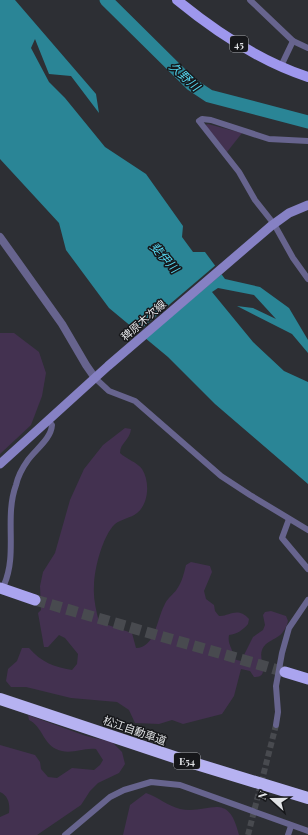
<svg xmlns="http://www.w3.org/2000/svg" width="308" height="835" viewBox="0 0 308 835" font-family="'Playfair Display','Noto Sans JP',serif">
	<style>
		.green { fill: #433150 }
		.water { fill: #2a8596 }
		.pier { fill: #2d2f34 }
		.lines { fill: none; stroke-linecap: round; stroke-linejoin: round }
		.river { stroke: #2a8596; stroke-width: 13 }
		.minor-tunnel { stroke: #484a4f; stroke-width: 6; stroke-dasharray: 6 3; stroke-linecap: butt }
		.trunk-tunnel { stroke: #484a4f; stroke-width: 11; stroke-dasharray: 11 5.5; stroke-linecap: butt }
		.minor { stroke: #67648e; stroke-width: 6 }
		.tertiary { stroke: #67648e; stroke-width: 8 }
		.secondary { stroke: #8681c4; stroke-width: 9 }
		.primary { stroke: #9e97ed; stroke-width: 10 }
		.trunk { stroke: #aaa4ef; stroke-width: 11 }
		.motorway { stroke: #b6b2f1; stroke-width: 12 }
		.labels { text-anchor: middle; dominant-baseline: central; stroke-width: 3; stroke-linejoin: round; paint-order: stroke }
		.shield { fill: #16171a; stroke: #a4a6a9; stroke-width: 1 }
		.shield-label { font-size: 10px; font-weight: bold; fill: #e1e3e6 }
		.street-label { font-size: 11px; fill: #e1e3e6; stroke: #16171a }
		.water-label { font-size: 12px; font-style: italic; fill: #56d6ef; stroke: #16171a }
	</style>
	<rect width="100%" height="100%" fill="#2d2f34"/>
	<g class="green">
		<polygon points="208,124 242,133 227,152 205,125"/>
		<polygon points="0,333 14,333 39,352 46,373 42,396 31,425 0,454"/>
		<path d="M125 428 131 429C130 440 120 443 120 453 125 458 138 463 142 469 150 481 149 504 137 513 131 518 121 519 115 524 103 535 94 569 94 586 93 598 96 610 99 622L132 633 136 648C155 648 157 619 164 606 167 598 173 595 177 589 182 582 184 573 186 565L191 562 210 566 212 572 204 591 206 599 214 605 215 611 219 616C229 617 237 606 249 619L248 624C243 630 237 634 229 635 227 646 234 648 233 659L241 661 253 637 263 630 265 625 263 615 265 612 271 611 286 616 288 621C283 642 267 637 262 650 258 660 271 678 254 677L250 671 241 669 234 696 222 714 183 724 172 720 159 724 135 723 129 710 117 702 71 698 26 687H11L6 681 8 669 17 661 22 648H29C41 662 54 667 72 670L77 664 78 654 65 638 59 635 48 647H44L38 613 41 610 40 586 43 572 55 553 70 500 84 469 103 445Z"/>
		<path d="M28 715 86 736 112 742 122 752 125 764 119 773 98 783 90 791 81 805 37 835H0V817L9 813C10 805 9 796 0 792V745L35 755 40 762 41 769 48 777 57 778 72 768 94 770 100 765 103 760 96 749C83 747 70 756 56 749 43 743 42 726 29 720Z"/>
		<path d="M146 793C158 797 168 806 180 809 209 815 228 789 239 835H123L130 805Z"/>
	</g>
	<polygon class="water" points="0,0 15,0 96,94 99,113 71,76 49,74 35,39 31,48 49,82 65,98 105,147 146,174 183,226 182,237 193,252 205,252 225,279 260,287 289,308 308,340 308,353 292,334 237,306 253,308 276,319 254,295 218,288 212,292 253,342 284,371 308,382 308,484 215,404 168,357 109,308 66,250 59,223 0,159"/>
	<polygon class="pier" points="217,264 223,273 144,340 136,333"/>
	<g class="lines">
		<polyline class="river" points="106,0 191,84 209,96 308,122"/>
		<polyline class="minor-tunnel" points="248,835 276,725"/>
		<polyline class="trunk-tunnel" points="35,600 285,672"/>
		<g class="minor">
			<polyline points="250,0 293,41 308,48"/>
			<polyline points="281,66 293,41"/>
			<polyline points="308,141 269,139 211,120 202,119 199,121 239,172 255,200 274,224 293,258 308,279"/>
			<polyline points="95,378 109,391 135,401 221,476 250,495 308,530"/>
			<polyline points="289,519 282,538 308,569"/>
			<path d="M4 585C18 553 4 518 16 485 18 476 23 467 28 460 36 449 51 439 52 425L48 420"/>
			<polyline points="276,725 278,712 276,686 282,653 289,628 308,600"/>
			<polyline points="65,835 110,797 124,790 151,782 180,785 308,831"/>
			<polyline points="288,835 291,826"/>
		</g>
		<polyline class="tertiary" points="0,237 62,324 86,365 95,378"/>
		<polyline class="secondary" points="0,464 108,366 271,226 289,213 308,205"/>
		<path class="primary" d="M177 0C216 32 259 61 308 77"/>
		<g class="trunk">
			<polyline points="0,588 35,600"/>
			<polyline points="285,672 308,679"/>
		</g>
		<polyline class="motorway" points="0,699 180,759 308,798"/>
	</g>
	<g class="labels">
		<g class="shield">
			<rect x="230" y="36" width="18" height="16" rx="3"/>
			<rect x="174" y="753" width="26" height="16" rx="3"/>
		</g>
		<g class="shield-label">
			<text x="239" y="44">45</text>
			<text x="187" y="761">E54</text>
		</g>
		<g class="street-label">
			<text transform="translate(143 320) rotate(-41)">稗原木次線</text>
			<text transform="translate(135 730) rotate(19)">松江自動車道</text>
		</g>
		<g class="water-label">
			<text transform="translate(185 76) rotate(42)">久野川</text>
			<text transform="translate(165 257) rotate(48)">斐伊川</text>
		</g>
	</g>
	<g transform="translate(272 799) rotate(291)" stroke="#16171a" stroke-width="3" paint-order="stroke">
	<path d="M0-3L7 15L0 10L-7 15Z" fill="#e1e3e6"/>
	<text y="-6" font-size="11" font-weight="bold" text-anchor="middle" fill="#e1e3e6">N</text>
	</g>
</svg>
